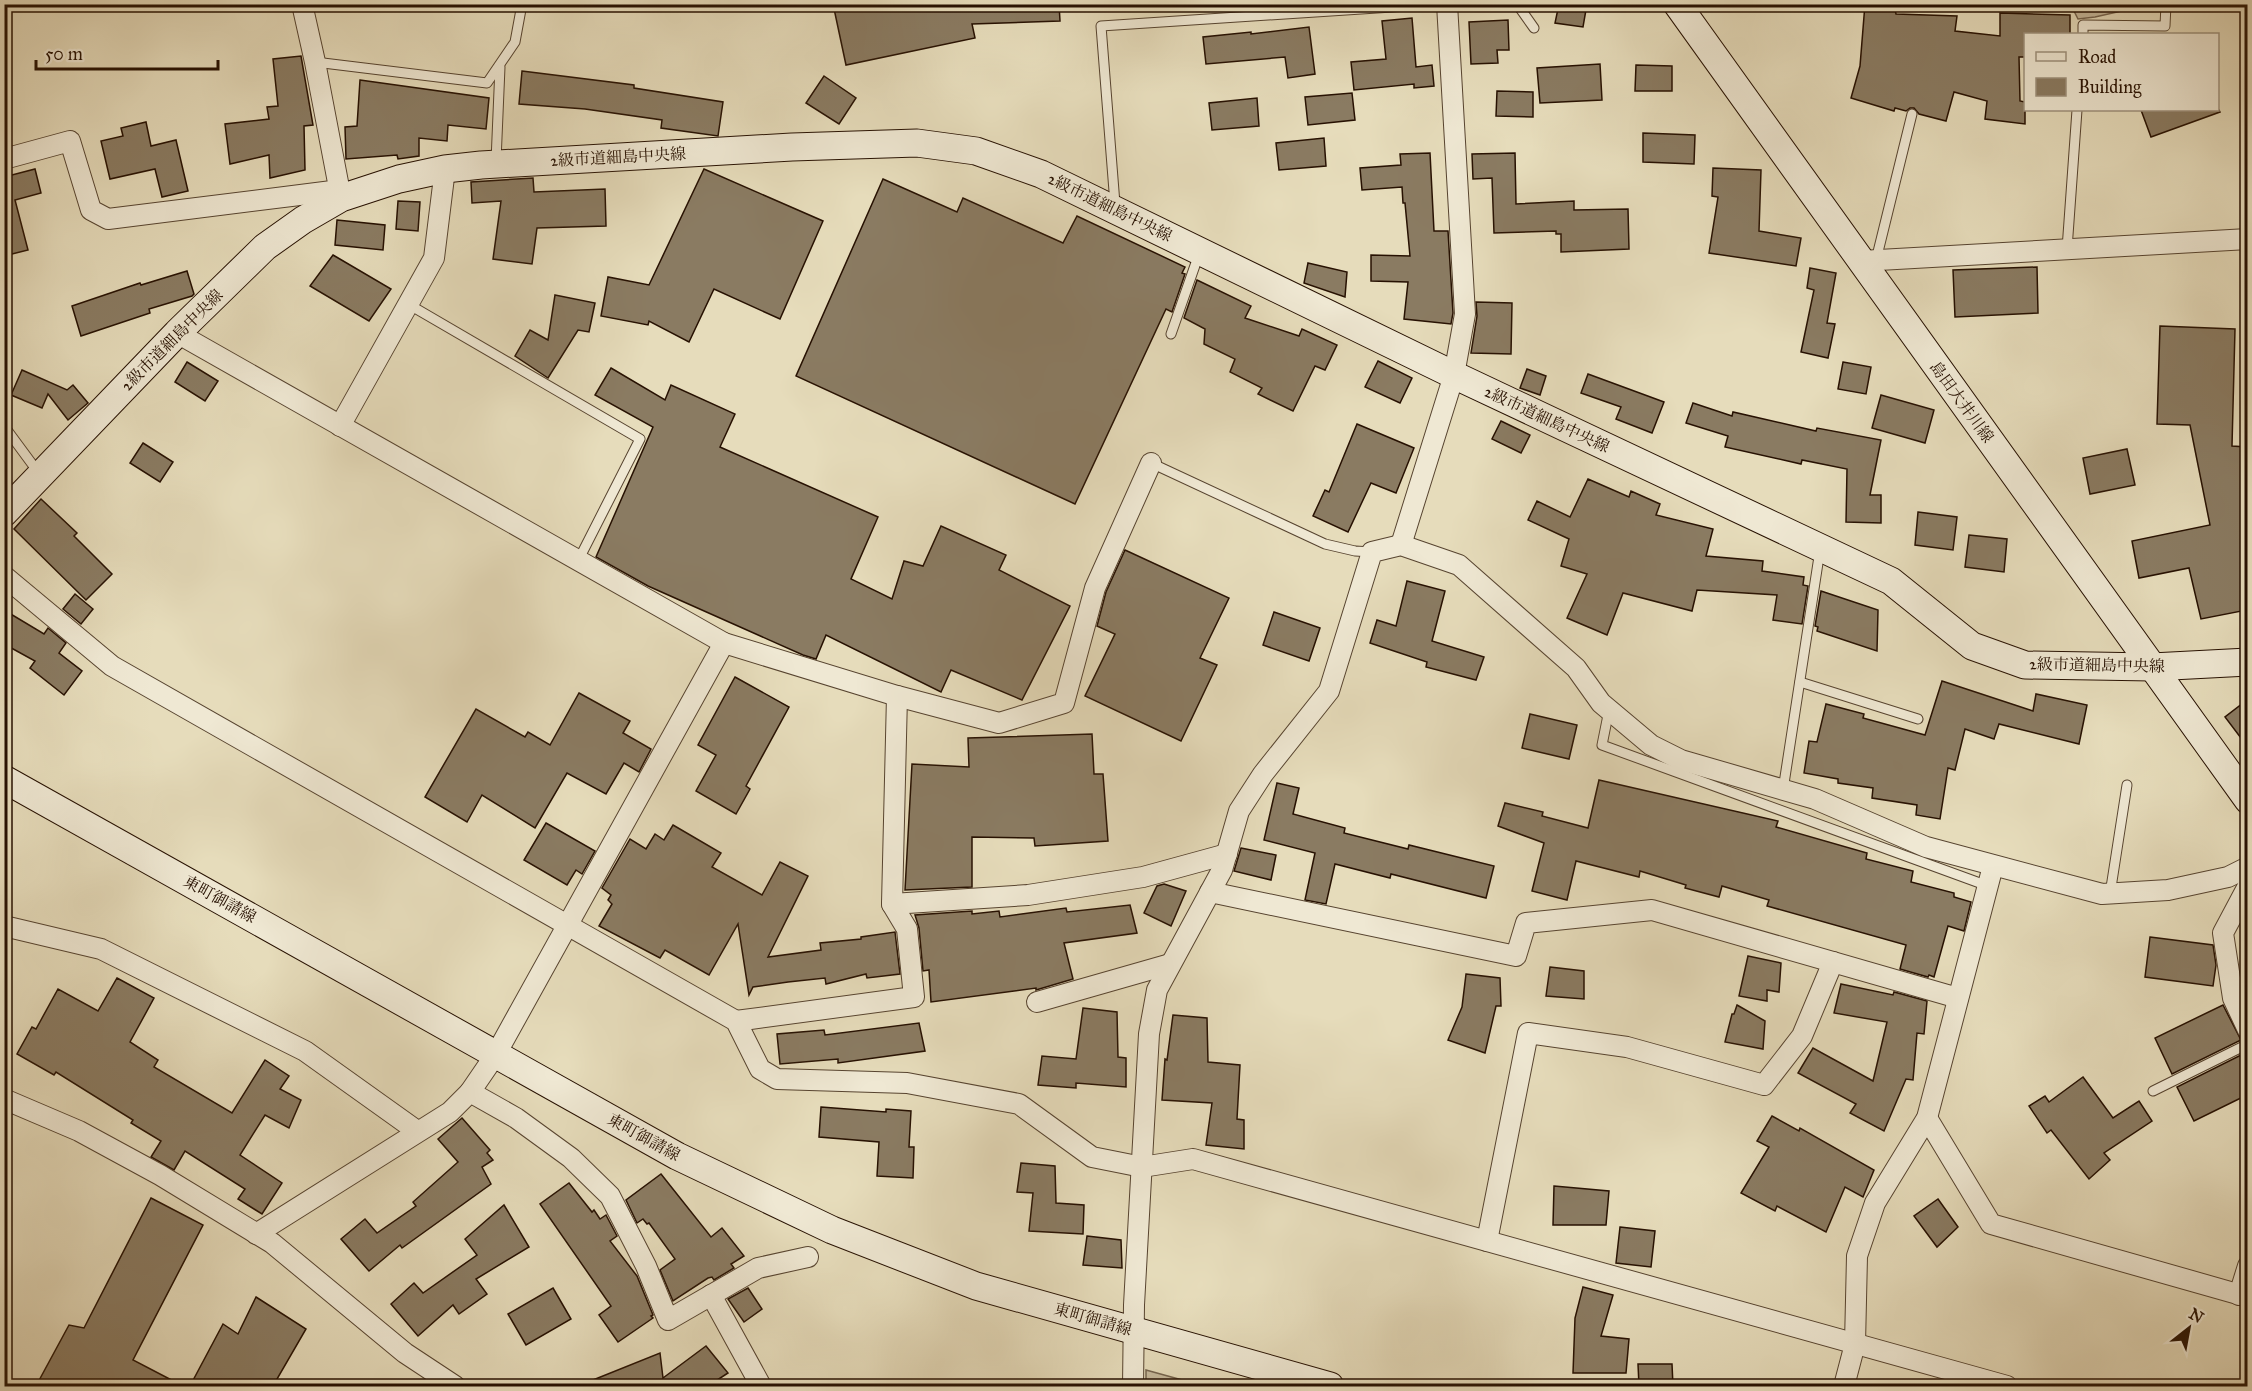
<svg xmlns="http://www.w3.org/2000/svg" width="2252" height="1391" viewBox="0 0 2252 1391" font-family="'IM FELL Great Primer','Noto Serif JP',serif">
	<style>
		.green { fill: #c6b99c; stroke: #76654f; stroke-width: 1.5 }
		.building { fill: #8a7b62; stroke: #271102; stroke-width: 1.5 }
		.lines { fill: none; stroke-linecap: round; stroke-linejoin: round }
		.lane-casing { stroke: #574430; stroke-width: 11 }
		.street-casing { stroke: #574430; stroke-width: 22 }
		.secondary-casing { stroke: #271102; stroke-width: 29 }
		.lane { stroke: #efe8d3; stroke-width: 9 }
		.street { stroke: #efe8d3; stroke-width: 20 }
		.secondary { stroke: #efe8d3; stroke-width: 27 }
		.labels { text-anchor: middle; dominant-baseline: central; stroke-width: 4.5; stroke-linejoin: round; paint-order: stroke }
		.street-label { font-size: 16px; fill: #271102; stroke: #efe8d3 }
	</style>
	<rect width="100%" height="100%" fill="#e6dcbb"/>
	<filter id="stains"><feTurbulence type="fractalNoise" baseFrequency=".00333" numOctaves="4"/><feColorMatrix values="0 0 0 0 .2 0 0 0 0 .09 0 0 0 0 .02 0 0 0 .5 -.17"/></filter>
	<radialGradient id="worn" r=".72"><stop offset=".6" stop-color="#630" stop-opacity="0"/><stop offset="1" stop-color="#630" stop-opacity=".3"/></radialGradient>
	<g class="green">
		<polygon points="2071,5 2122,5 2122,11 2095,17 2078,19"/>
		<polygon points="1146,1370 1204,1386 1146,1386"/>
	</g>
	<g class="building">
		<polygon points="833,4 1059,4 1060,21 972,24 975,38 846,65"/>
		<polygon points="1559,4 1587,4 1583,27 1555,23"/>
		<polygon points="1865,4 1894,4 1896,14 1957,16 1955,31 2000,36 2000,13 2070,15 2070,34 2025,34 2025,57 2019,57 2020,101 2025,102 2025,124 1985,119 1987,101 1954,92 1946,121 1919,114 1914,108 1910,108 1906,111 1895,108 1894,111 1851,98 1860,66"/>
		<polygon points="1412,18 1416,67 1432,65 1434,86 1414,88 1414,84 1354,90 1351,62 1386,59 1382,21"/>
		<polygon points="1508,20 1509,50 1497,50 1498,63 1471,64 1469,22"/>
		<polygon points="1309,27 1315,74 1288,78 1285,57 1206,64 1203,37 1251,32 1251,34"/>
		<polygon points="301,56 313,125 304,126 305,170 270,178 269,155 230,164 225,124 269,119 267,107 278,106 273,59"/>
		<polygon points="1600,64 1602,100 1540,103 1537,68"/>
		<polygon points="1636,65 1672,66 1672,91 1635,91"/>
		<polygon points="522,71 634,85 634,88 723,102 718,136 661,128 662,120 585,109 519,104"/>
		<polygon points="824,76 856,98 839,124 806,103"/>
		<polygon points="360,80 489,98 486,129 448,125 447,141 419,138 419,156 398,159 397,155 346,159 345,127 357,126"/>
		<polygon points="1497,91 1533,92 1533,117 1496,116"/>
		<polygon points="1352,93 1355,120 1308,125 1305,97"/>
		<polygon points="1257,98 1259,126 1212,130 1209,103"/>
		<polygon points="2141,110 2219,110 2220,112 2151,137"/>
		<polygon points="146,122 151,146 176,140 188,191 162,197 155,169 110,179 101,141 123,136 121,128"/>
		<polygon points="1643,133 1695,135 1694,164 1643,162"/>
		<polygon points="1324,138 1326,166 1279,170 1276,143"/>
		<polygon points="1430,153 1434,231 1448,231 1453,313 1451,324 1404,319 1408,282 1371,281 1371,255 1410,256 1405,203 1403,203 1402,187 1362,190 1360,168 1401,165 1400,154"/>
		<polygon points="1515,153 1516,204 1574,201 1574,210 1628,209 1629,249 1561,252 1561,234 1556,234 1556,231 1494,233 1492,178 1473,179 1472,154"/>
		<polygon points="1713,168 1761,170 1759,231 1801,238 1796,266 1709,253 1718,197 1712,196"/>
		<polygon points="35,169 41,193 15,200 28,250 4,256 4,177"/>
		<polygon points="704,169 823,221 780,319 714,289 689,342 649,321 648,325 601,316 608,277 649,285"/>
		<polygon points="533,178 534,192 605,189 606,226 537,228 532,264 493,259 501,201 472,203 471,182"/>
		<polygon points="883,179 957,212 963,198 1063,243 1077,216 1185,267 1182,273 1185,274 1172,312 1166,309 1075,504 796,376"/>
		<polygon points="398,201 420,202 418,231 396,229"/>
		<polygon points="337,220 385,225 383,250 335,245"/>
		<polygon points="333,255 391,289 369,321 310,286"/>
		<polygon points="1308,263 1347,272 1345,297 1304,283"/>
		<polygon points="2037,267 2038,313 1955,317 1953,270"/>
		<polygon points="1810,268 1836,273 1827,323 1835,324 1828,358 1801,352 1814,290 1807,288"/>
		<polygon points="187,271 194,294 192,296 149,309 150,313 81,336 72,306 140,283 141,285"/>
		<polygon points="1197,280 1251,306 1245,318 1299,336 1302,329 1337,345 1325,370 1315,366 1293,411 1258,394 1262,388 1230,372 1235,359 1204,344 1205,329 1184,318"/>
		<polygon points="555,295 595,303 589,332 578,330 548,378 515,356 530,330 548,340"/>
		<polygon points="1476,302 1512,303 1511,354 1471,353 1477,316"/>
		<polygon points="2160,326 2235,329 2232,446 2247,447 2247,610 2201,619 2189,568 2139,578 2132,541 2210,525 2190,425 2157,424"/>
		<polygon points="1378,361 1412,378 1400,403 1365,387"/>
		<polygon points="187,362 218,381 205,401 175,382"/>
		<polygon points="1843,362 1871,367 1866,394 1838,389"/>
		<polygon points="611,368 665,400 671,385 735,414 720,447 878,517 851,579 892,599 904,561 923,566 941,526 1006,555 999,570 1070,606 1022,700 951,670 941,692 826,635 816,659 803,655 648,586 596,557 653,427 595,395"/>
		<polygon points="1527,369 1546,376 1540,395 1520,388"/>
		<polygon points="22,370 67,390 73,385 88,403 68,420 48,394 42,408 11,395"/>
		<polygon points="1588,374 1664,402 1652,433 1616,419 1621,407 1581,393"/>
		<polygon points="1881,395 1934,410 1925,443 1872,428"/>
		<polygon points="1693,403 1732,416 1733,412 1816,431 1817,428 1881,440 1870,495 1881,495 1881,523 1846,522 1847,469 1802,460 1801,464 1725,447 1728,436 1686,423"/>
		<polygon points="1501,421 1530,435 1521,453 1492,439"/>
		<polygon points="1357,424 1414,448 1396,493 1371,483 1348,532 1313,516 1325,490 1329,492"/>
		<polygon points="143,443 173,462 160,482 130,463"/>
		<polygon points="2127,449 2135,485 2090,494 2083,458"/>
		<polygon points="1588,479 1629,497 1631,491 1660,504 1656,515 1713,529 1706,556 1763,561 1762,571 1804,577 1803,585 1808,586 1802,624 1773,620 1777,595 1697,590 1692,611 1623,593 1607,635 1567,618 1587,574 1561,566 1569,539 1528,520 1537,501 1570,517"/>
		<polygon points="41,499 77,533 74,536 112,574 86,600 14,529"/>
		<polygon points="1918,512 1957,517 1953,550 1915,545"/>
		<polygon points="1969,535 2007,539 2004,572 1965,567"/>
		<polygon points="1125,550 1229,598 1200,658 1217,665 1181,741 1085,696 1115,634 1097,626 1106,592"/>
		<polygon points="1407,581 1445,591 1432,641 1484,657 1476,680 1426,667 1427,662 1370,643 1377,620 1396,626"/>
		<polygon points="1821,591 1878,610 1877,651 1817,631 1818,627 1815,626"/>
		<polygon points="75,594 93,609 81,624 63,609"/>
		<polygon points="4,610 44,634 48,628 66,643 59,653 82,671 64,695 30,668 35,661 4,644"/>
		<polygon points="1274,612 1320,628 1309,661 1263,645"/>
		<polygon points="735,677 789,707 746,786 750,789 736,814 696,791 716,755 698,745"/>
		<polygon points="1942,681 2033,711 2036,694 2087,705 2079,744 1999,724 1994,739 1965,729 1955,770 1948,768 1940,819 1916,815 1917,805 1872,798 1873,788 1838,783 1838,779 1804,773 1809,741 1817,742 1826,704 1864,714 1863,718 1925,735"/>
		<polygon points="579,693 630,721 623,733 651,749 639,772 624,763 606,794 567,773 535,828 482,795 467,822 425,797 476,709 525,737 528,732 550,745"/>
		<polygon points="2247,700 2247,746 2225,717"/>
		<polygon points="1530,714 1577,725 1569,759 1522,748"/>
		<polygon points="1092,734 1094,774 1103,774 1108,841 1035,846 1034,838 972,837 972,887 905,890 912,764 969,767 968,738"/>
		<polygon points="1599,780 1778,821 1776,827 1867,853 1866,859 1913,871 1911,882 1954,893 1954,897 1971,902 1964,931 1948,926 1934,977 1929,975 1928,977 1900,969 1906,945 1767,906 1769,900 1722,886 1719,897 1685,888 1686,885 1640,871 1639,877 1576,861 1567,900 1532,891 1544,843 1498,826 1505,803 1543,812 1542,816 1588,828"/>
		<polygon points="1277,783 1299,788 1293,814 1345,828 1344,833 1408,849 1409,845 1494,866 1486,898 1391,874 1390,878 1335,864 1326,904 1305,900 1315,853 1264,840"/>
		<polygon points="546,823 595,851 582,874 576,870 567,885 524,860"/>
		<polygon points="673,825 721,853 712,867 762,895 780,862 808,876 768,957 821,950 820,943 861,939 861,937 895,932 900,974 867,978 866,974 826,984 825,978 788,982 753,987 749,995 738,924 709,975 665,950 660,958 599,926 612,904 608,900 611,895 602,888 630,839 646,849 655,834 664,840"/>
		<polygon points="1241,848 1276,855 1271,880 1234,871"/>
		<polygon points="1164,884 1186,891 1171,926 1144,913 1157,886"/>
		<polygon points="1130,905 1137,933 1064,943 1073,979 1036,990 1036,988 931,1002 929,970 923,971 919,928 915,915 972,911 972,914 999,911 1000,917 1066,908 1067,912"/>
		<polygon points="2150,937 2213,945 2216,965 2213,986 2145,977"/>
		<polygon points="1748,956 1781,963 1779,992 1767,990 1767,1001 1739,996"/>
		<polygon points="1550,967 1584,971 1584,999 1546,996"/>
		<polygon points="1466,974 1500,978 1501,1006 1496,1006 1485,1053 1448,1040 1462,1007"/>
		<polygon points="117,978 154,998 130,1042 158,1060 154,1067 232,1113 265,1060 289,1076 280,1089 301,1100 289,1128 265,1115 240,1155 282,1183 262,1214 238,1199 245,1189 185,1151 174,1170 151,1157 161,1141 131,1123 133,1120 56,1072 54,1075 17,1054 32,1027 36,1029 58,989 98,1011"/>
		<polygon points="1841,984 1893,995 1894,992 1927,1001 1924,1034 1917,1033 1913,1080 1906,1079 1884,1131 1850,1113 1856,1104 1798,1073 1813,1048 1873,1081 1887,1022 1834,1013"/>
		<polygon points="1737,1005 1765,1021 1763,1049 1725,1042 1732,1014 1734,1014"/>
		<polygon points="2223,1005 2241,1040 2172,1074 2155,1038"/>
		<polygon points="1083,1008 1117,1012 1118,1057 1126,1058 1126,1087 1076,1083 1076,1088 1038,1085 1042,1056 1076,1059"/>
		<polygon points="1173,1015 1207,1018 1208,1062 1240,1065 1237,1119 1244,1120 1244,1149 1206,1145 1212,1103 1162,1100 1165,1059 1167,1060"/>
		<polygon points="919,1023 925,1051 838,1063 838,1059 780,1064 777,1034 824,1030 825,1035"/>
		<polygon points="2247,1052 2247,1095 2194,1121 2177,1087"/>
		<polygon points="2083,1077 2113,1118 2139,1101 2152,1121 2104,1153 2110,1160 2089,1179 2051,1130 2047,1133 2029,1106 2045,1096 2049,1102"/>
		<polygon points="821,1107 886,1112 886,1109 911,1111 909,1147 914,1147 913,1178 877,1176 879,1142 819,1137"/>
		<polygon points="1772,1116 1799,1131 1800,1128 1874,1170 1863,1197 1845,1187 1826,1232 1777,1206 1775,1211 1741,1193 1769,1147 1757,1141"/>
		<polygon points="462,1118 490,1150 487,1153 493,1160 482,1167 491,1184 402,1248 400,1245 369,1271 341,1239 365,1219 377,1233 416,1206 413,1202 458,1162 438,1139"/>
		<polygon points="1021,1163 1055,1166 1056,1203 1084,1205 1083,1234 1029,1231 1033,1193 1017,1192"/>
		<polygon points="661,1174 711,1237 722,1228 744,1256 731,1264 734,1268 714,1280 712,1277 708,1278 673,1301 660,1270 675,1259 649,1223 647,1224 643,1219 637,1223 626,1200"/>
		<polygon points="569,1183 592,1212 594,1210 600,1219 606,1215 617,1236 610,1241 637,1276 653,1315 651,1316 653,1318 618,1342 599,1315 611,1306 540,1204"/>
		<polygon points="1554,1186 1609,1191 1606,1225 1553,1225"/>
		<polygon points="151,1198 203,1225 133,1360 183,1386 36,1386 69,1325 84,1328"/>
		<polygon points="1938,1199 1958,1227 1937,1247 1914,1216"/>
		<polygon points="504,1205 529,1247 476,1279 487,1294 459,1314 453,1305 418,1336 391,1304 414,1283 423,1293 477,1255 465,1239"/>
		<polygon points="1620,1227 1655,1231 1651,1267 1616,1263"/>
		<polygon points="1087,1236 1121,1240 1122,1268 1083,1265"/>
		<polygon points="1583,1287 1613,1295 1601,1336 1629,1339 1626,1373 1573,1373 1575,1318"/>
		<polygon points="553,1288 571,1319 526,1345 508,1314"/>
		<polygon points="748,1288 762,1309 744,1322 728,1299"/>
		<polygon points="256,1297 306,1329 273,1386 190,1386 223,1324 238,1334"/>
		<polygon points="706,1346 728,1373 708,1386 578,1386 660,1353 663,1378"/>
		<polygon points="1638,1364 1672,1364 1673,1386 1639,1386"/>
	</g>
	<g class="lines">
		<defs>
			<g id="lane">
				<polyline points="1517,4 1534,28"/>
				<polyline points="2083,34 2083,25 2165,26 2166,4"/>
				<polyline points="315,62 487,83 515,42 522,4"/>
				<polyline points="496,161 500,67"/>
				<polyline points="1115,204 1101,26 1438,4"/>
				<polyline points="2067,249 2077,110"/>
				<polyline points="1876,260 1912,114"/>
				<polyline points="408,304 640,439 578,561"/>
				<polyline points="1171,334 1199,254"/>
				<polyline points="4,426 38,472"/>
				<polyline points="1151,463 1325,544 1355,551 1372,552"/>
				<polyline points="1800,682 1918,719"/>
				<polyline points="1609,710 1602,745 1988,886"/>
				<polyline points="1783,790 1820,550"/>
				<polyline points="2110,894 2127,785"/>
				<polyline points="2153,1091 2248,1044"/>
			</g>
			<g id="street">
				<polyline points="302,4 315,62 341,198"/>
				<polyline points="4,159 70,141 91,210 108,219 340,190"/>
				<polyline points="1861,261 2248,239"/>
				<polyline points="177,333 724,643 496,1054 470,1092"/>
				<polyline points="340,426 434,258 445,169"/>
				<polyline points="1401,545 1454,375 1465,314 1447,4"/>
				<polyline points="4,576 112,666 736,1021 760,1069 777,1079 907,1083 1019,1104 1092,1157 1142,1167 1193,1159 2007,1386"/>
				<polyline points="724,643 897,696 999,723 1064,703 1095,588 1151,463"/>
				<polyline points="2248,886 2223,933 2233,998 2248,1030"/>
				<polyline points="1210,892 1516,956 1526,923 1652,910 1958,998"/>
				<polyline points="892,904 1028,895 1143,877 1227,854"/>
				<polyline points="4,926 101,949 305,1051 417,1131"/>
				<polyline points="1037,1002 1170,964"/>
				<polyline points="736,1021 914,997 907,929 892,904 897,696"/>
				<polyline points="4,1099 79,1131 160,1175 272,1243 405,1353 455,1386"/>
				<polyline points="1927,1118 1991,1224 2248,1297"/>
				<polyline points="256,1234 450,1112 470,1092 516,1118 571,1158 610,1196 646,1266 668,1320 758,1268 808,1257"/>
				<polyline points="1487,1241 1528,1033 1627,1047 1764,1085 1802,1036 1833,962"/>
				<polyline points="711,1295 761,1386"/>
				<polyline points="2239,1295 2248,1266"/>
				<polyline points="1133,1386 1134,1305 1149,1034 1157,990 1222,870 1239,811 1263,774 1329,691 1372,552 1401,545 1459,565 1576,668 1601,703 1651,745 1681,760 1815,799 1926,847 2102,894 2168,890 2228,877 2248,867"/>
				<polyline points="1844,1386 1855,1344 1857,1256 1875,1203 1927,1118 1993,866"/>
			</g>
			<g id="secondary">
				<polyline points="1677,4 2248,800"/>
				<polyline points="4,513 177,333 265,247 303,220 341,198 399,179 445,169 481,165 792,147 917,143 976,151 1041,174 1454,375 1891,581 1972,646 2025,665 2152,667 2248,662"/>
				<polyline points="4,779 677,1156 832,1230 976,1286 1330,1386"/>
			</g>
		</defs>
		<use href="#lane" class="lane-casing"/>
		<use href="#street" class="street-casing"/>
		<use href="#secondary" class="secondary-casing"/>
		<use href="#lane" class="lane"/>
		<use href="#street" class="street"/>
		<use href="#secondary" class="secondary"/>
	</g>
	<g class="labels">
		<g class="street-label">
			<text transform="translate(618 157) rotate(-3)">2級市道細島中央線</text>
			<text transform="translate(1110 207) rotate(26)">2級市道細島中央線</text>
			<text transform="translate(172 340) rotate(-45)">2級市道細島中央線</text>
			<text transform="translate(1962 402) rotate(54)">島田大井川線</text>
			<text transform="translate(1547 419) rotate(25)">2級市道細島中央線</text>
			<text transform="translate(2097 665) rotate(1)">2級市道細島中央線</text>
			<text transform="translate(220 899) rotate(29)">東町御請線</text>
			<text transform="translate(644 1137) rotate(29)">東町御請線</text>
			<text transform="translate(1093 1319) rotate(16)">東町御請線</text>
		</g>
	</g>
	<rect width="2252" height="1391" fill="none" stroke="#e6dcbb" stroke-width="24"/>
	<rect x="6" y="6" width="2240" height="1379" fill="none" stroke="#271102" stroke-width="3"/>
	<rect x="12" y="12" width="2228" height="1367" fill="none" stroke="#271102" stroke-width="1.5"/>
	<rect x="2024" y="33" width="195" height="78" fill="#efe8d3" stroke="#9f927f" stroke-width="1.5"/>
	<rect x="2036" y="52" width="30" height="9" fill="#efe8d3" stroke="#9f927f" stroke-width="1.5"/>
	<text x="2078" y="63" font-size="18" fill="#271102">Road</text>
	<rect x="2036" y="78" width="30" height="18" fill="#8a7b62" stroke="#9f927f" stroke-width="1.5"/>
	<text x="2078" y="93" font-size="18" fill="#271102">Building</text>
	<g transform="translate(2189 1328) rotate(31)" stroke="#efe8d3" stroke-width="4.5" paint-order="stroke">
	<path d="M0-4.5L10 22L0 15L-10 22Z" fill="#271102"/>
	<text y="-9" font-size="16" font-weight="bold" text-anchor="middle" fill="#271102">N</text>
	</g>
	<path d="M36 60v9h182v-9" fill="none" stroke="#271102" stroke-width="3"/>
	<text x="45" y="60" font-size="18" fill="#271102" stroke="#efe8d3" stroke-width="4.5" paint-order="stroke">50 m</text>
	<rect width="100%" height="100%" filter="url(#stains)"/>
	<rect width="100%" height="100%" fill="url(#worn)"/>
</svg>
